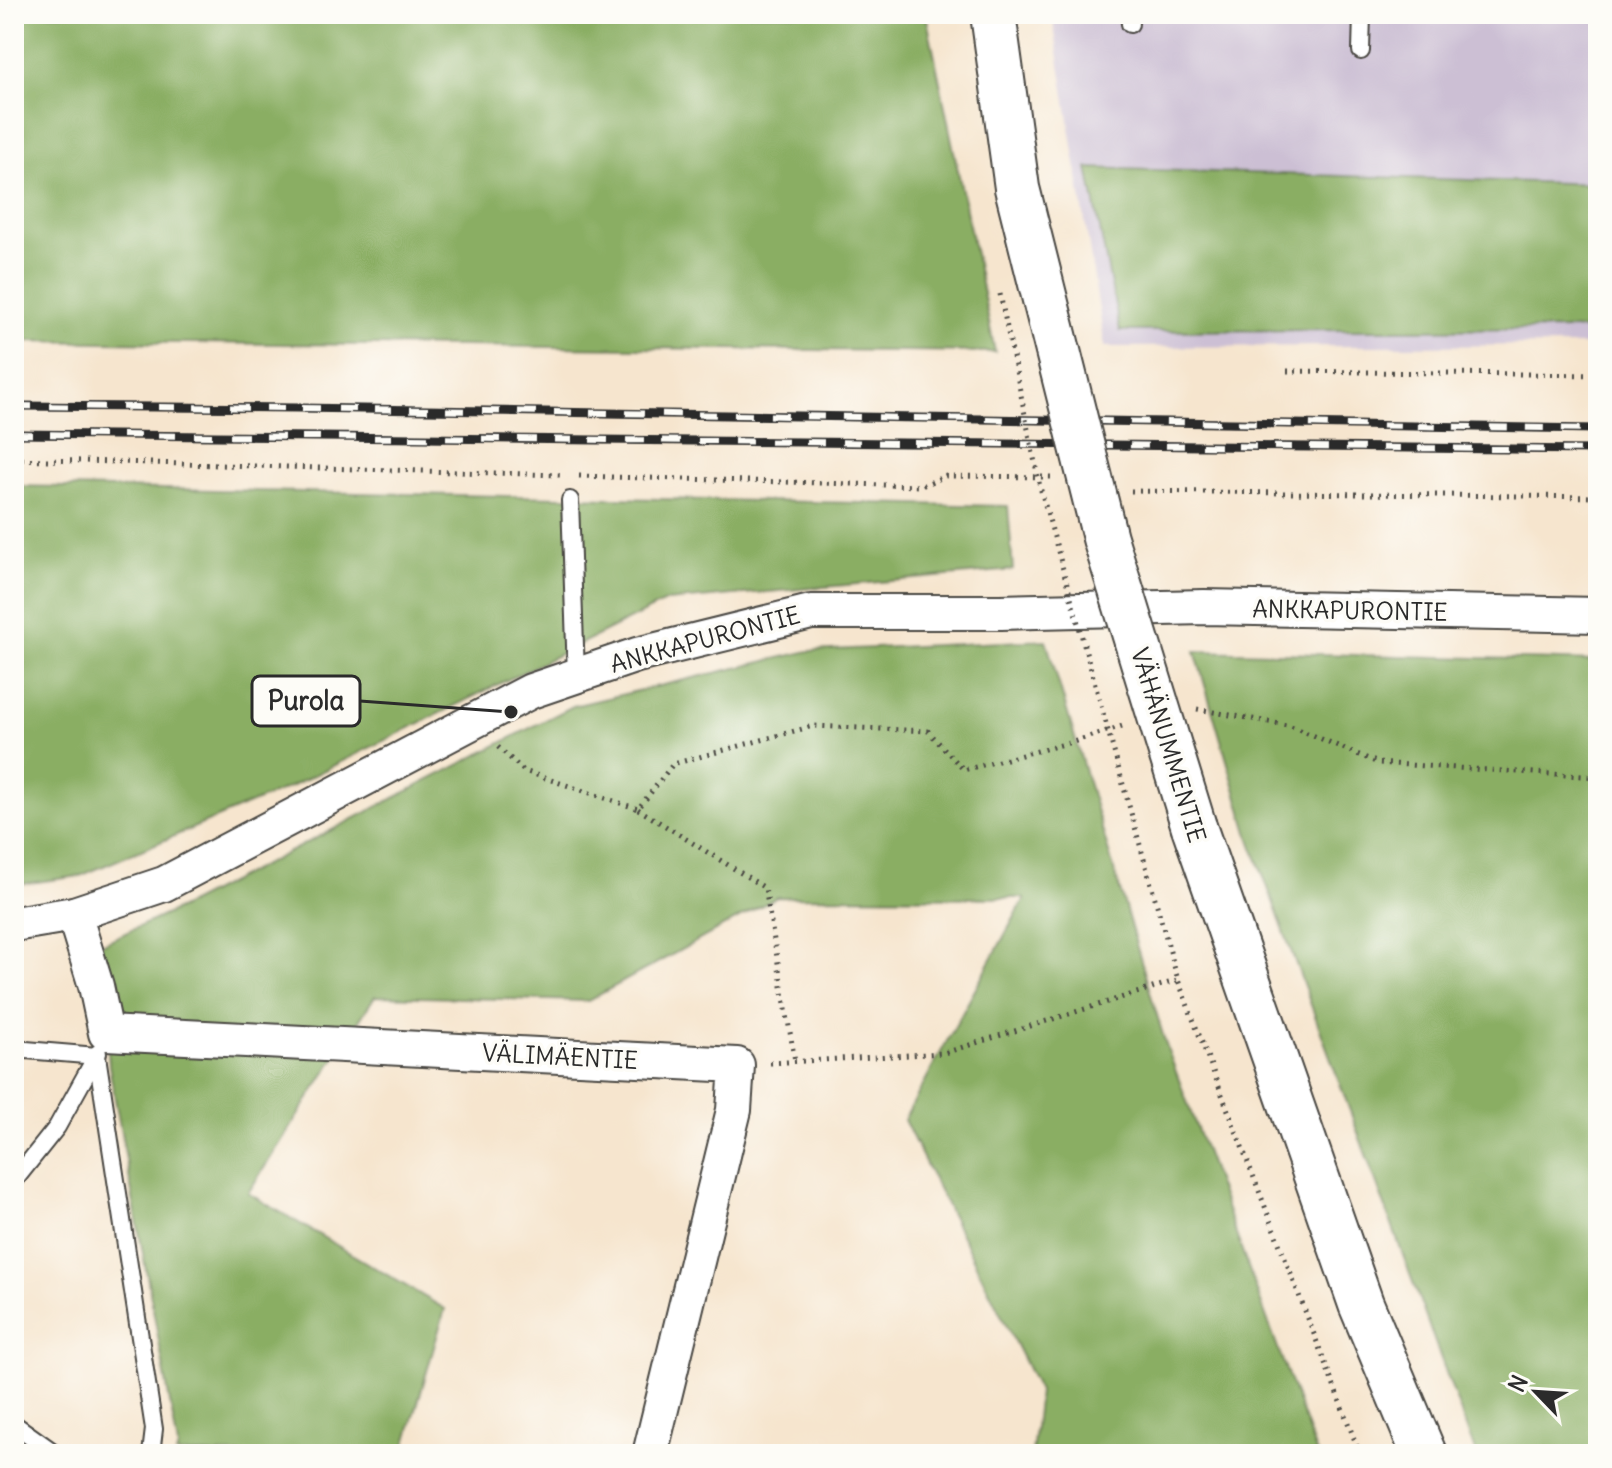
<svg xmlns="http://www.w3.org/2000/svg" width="1612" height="1468" viewBox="0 0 1612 1468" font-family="Delius,sans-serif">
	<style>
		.industrial { fill: #ccbfd4 }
		.forest { fill: #8aae63; stroke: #5a6c47; stroke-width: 2 }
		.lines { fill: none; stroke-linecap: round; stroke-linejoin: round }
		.service-casing { stroke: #494743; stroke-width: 20 }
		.minor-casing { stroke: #494743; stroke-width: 38 }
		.secondary-casing { stroke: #494743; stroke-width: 48 }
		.path { stroke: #494743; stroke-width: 5; stroke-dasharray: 2 6; stroke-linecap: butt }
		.service { stroke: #fff; stroke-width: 16 }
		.minor { stroke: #fff; stroke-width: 34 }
		.secondary { stroke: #fff; stroke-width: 44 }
		.rail-casing { stroke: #2b2b2b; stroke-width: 9 }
		.rail { stroke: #fdfcf7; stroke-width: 6; stroke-dasharray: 18; stroke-linecap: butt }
		.secondary-bridge-casing { stroke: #494743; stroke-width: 48; stroke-linecap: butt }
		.path-bridge { stroke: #494743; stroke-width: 5; stroke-dasharray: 2 6; stroke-linecap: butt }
		.secondary-bridge { stroke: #fff; stroke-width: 44 }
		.labels { text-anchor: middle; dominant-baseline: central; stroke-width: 7; stroke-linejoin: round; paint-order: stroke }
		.street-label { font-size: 24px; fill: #2b2b2b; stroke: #fdfcf7 }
		.leader { fill: none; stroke: #2b2b2b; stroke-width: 3 }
		.callout-dot { fill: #2b2b2b; stroke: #fdfcf7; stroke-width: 3 }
		.callout { fill: #fdfcf7; stroke: #2b2b2b; stroke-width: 3 }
		.callout-label { font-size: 26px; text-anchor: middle; font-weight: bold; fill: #2b2b2b }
	</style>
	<rect width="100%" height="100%" fill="#fdfcf7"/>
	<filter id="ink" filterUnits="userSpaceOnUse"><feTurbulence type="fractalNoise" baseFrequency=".0125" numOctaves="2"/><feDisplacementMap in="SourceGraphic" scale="16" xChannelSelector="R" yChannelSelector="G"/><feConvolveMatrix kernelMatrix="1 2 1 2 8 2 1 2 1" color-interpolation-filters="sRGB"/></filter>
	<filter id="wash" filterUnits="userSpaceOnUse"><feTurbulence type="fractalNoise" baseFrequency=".006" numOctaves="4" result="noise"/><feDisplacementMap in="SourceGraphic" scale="32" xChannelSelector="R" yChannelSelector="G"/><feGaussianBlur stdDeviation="1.8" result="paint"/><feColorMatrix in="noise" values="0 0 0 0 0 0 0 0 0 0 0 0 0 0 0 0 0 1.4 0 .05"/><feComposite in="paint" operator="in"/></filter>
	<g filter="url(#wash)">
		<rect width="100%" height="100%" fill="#f6e5ce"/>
		<polygon class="industrial" points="1052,14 1598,14 1598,345 1105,347"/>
		<g class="forest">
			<polygon points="14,14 926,14 995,352 14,341"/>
			<polygon points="1088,168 1598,184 1598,329 1120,331"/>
			<polygon points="14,486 1008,506 1013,570 667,601 292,786 80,876 14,885"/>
			<polygon points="1046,640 1165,1042 1317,1454 1032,1454 1039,1391 904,1120 1025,898 777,897 588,1001 375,996 248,1193 445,1309 403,1454 176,1454 178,1447 109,1066 101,944 180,908 573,706 809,651"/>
			<polygon points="1195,651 1598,661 1598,1454 1476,1454 1250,839"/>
		</g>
	</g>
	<g filter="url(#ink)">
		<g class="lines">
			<defs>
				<g id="service">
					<polyline points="1129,14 1130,24"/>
					<polyline points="1361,51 1362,14"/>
					<polyline points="570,500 576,675"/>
					<polyline points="14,1049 97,1056 154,1429 151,1454"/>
					<polyline points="14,1181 57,1127 98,1053"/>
					<polyline points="14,1424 56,1454"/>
				</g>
				<g id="minor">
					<polyline points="74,914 96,986 106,1033 737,1065 734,1110 650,1454"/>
					<polyline points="14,924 74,914 164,884 531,691 637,655 811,612 1001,612 1204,607 1598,615"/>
				</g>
				<polyline id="secondary" points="1194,827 1361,1304 1424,1454"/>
			</defs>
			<use href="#service" class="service-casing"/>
			<use href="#minor" class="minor-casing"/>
			<use href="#secondary" class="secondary-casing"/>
			<g class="path">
				<polyline points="1287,371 1598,375"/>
				<polyline points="14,459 561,475"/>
				<polyline points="579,476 921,486 946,476 1051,477"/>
				<polyline points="1131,491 1598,497"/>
				<polyline points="1197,709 1291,726 1378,763 1598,777"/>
				<polyline points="498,747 524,771 638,809 673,764 813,726 928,731 964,770 1076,741 1122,726"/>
				<polyline points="638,809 765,888 795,1061"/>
				<polyline points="1133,820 1178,980 1360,1454"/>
				<polyline points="770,1063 944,1053 1178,980"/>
			</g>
			<use href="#service" class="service"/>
			<use href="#minor" class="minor"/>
			<use href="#secondary" class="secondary"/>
			<defs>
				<g id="rail">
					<polyline points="14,406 299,408 1598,429"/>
					<polyline points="14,434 1598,450"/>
				</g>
			</defs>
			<use href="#rail" class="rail-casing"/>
			<use href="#rail" class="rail"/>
			<defs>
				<polyline id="secondary-bridge" points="993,14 1017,188 1105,538 1194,827"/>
			</defs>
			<use href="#secondary-bridge" class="secondary-bridge-casing"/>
			<polyline class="path-bridge" points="1000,294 1040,487 1133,820"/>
			<use href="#secondary-bridge" class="secondary-bridge"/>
		</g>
	</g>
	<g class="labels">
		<g class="street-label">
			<text transform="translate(1350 610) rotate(1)">ANKKAPURONTIE</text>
			<text transform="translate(705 639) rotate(-15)">ANKKAPURONTIE</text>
			<text transform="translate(1169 745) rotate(73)">VÄHÄNUMMENTIE</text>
			<text transform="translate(560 1056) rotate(3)">VÄLIMÄENTIE</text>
		</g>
	</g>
	<path class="leader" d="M511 712L360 701"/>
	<circle class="callout-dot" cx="511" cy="712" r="8"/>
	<rect class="callout" x="252" y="676" width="108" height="50" rx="8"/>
	<g class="callout-label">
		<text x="306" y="710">Purola</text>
	</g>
	<rect width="1612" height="1468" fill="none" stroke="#fdfcf7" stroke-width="48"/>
	<g transform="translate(1536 1392) rotate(295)" stroke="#fdfcf7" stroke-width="6" paint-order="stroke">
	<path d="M0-6L14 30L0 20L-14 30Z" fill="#2b2b2b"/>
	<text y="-12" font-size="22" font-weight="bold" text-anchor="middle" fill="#2b2b2b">N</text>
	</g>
</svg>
